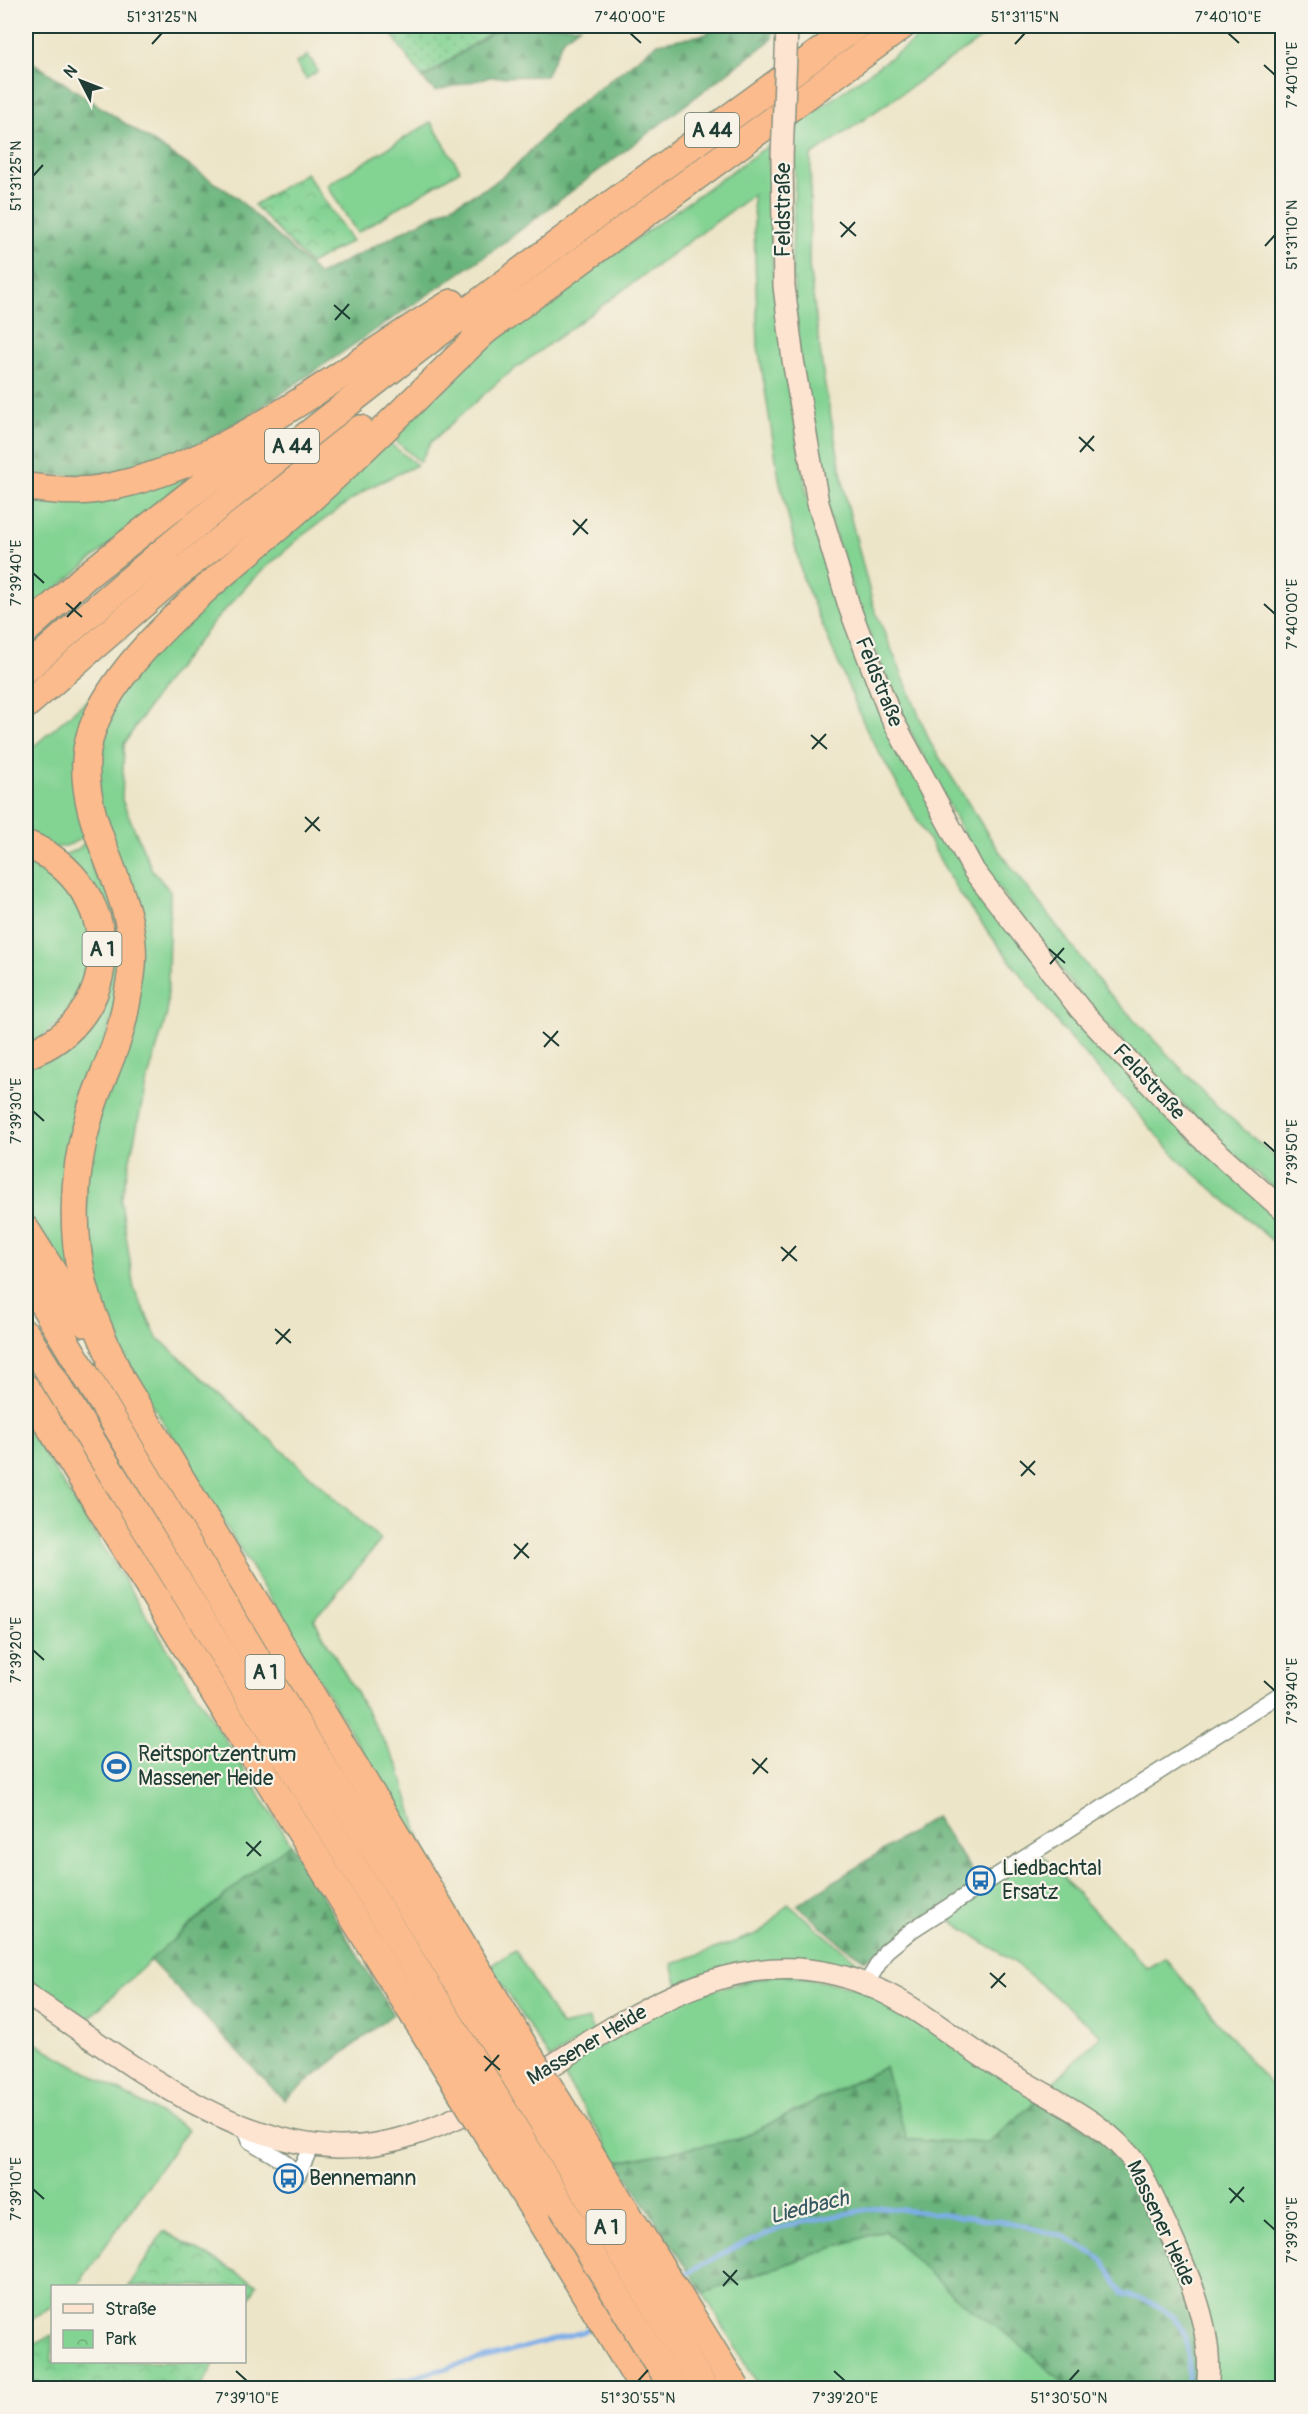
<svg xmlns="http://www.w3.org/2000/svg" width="1308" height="2414" viewBox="0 0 1308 2414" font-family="Pangolin,sans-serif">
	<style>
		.grass { fill: #83d393; stroke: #518864; stroke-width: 1.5 }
		.forest { fill: url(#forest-firs); stroke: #447958; stroke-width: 1.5 }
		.park { fill: url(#park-crowns); stroke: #518864; stroke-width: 1.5 }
		.garden { fill: url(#garden-dots); stroke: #518864; stroke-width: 1.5 }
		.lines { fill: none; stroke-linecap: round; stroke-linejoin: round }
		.stream { stroke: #7dade8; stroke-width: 4.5 }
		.street-casing { stroke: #86917e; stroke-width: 18 }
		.secondary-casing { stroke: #86917e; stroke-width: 24 }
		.highway-casing { stroke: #86917e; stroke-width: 30 }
		.street { stroke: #fff; stroke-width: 15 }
		.secondary { stroke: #fde4d1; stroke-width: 21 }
		.highway { stroke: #fbbb8c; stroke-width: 27 }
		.secondary-bridge-casing { stroke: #86917e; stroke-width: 24; stroke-linecap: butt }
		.highway-bridge-casing { stroke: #86917e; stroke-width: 30; stroke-linecap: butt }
		.secondary-bridge { stroke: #fde4d1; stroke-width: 21 }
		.highway-bridge { stroke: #fbbb8c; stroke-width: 27 }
		.ticks { fill: none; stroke: #1f3d34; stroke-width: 2 }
		.labels { text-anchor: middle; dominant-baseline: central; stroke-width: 4.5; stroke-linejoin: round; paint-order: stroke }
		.shield { fill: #f7f3e8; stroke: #60746a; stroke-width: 1.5 }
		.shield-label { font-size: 20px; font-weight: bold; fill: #1f3d34 }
		.street-label { font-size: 21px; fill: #1f3d34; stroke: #f7f3e8 }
		.poi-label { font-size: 21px; fill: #1f3d34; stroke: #f7f3e8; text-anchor: start }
		.water-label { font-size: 22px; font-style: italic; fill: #365961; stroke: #f7f3e8 }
		.neatline { fill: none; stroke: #1f3d34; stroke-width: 2 }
		.ticks-label { font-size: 15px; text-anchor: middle; fill: #1f3d34 }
	</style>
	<defs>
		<pattern id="forest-firs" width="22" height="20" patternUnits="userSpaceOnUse" patternTransform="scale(1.5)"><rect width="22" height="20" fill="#6ab57d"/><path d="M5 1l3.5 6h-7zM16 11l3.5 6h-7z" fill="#579467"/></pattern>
		<pattern id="park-crowns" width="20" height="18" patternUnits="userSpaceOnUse" patternTransform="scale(1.5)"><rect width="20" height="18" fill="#83d393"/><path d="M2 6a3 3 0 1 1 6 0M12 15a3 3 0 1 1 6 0" fill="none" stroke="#6bac79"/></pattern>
		<pattern id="garden-dots" width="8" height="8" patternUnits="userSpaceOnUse" patternTransform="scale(1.5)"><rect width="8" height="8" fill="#83d393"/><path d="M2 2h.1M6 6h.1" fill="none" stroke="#6bac79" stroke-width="1.8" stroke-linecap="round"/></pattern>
	</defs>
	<rect width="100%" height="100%" fill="#f7f3e8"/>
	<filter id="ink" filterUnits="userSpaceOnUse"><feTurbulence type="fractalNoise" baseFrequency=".0167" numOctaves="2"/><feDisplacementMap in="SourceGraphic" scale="12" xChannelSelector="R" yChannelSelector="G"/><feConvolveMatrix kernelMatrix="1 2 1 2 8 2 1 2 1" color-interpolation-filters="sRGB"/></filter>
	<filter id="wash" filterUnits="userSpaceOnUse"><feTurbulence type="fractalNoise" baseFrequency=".008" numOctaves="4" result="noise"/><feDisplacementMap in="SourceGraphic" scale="24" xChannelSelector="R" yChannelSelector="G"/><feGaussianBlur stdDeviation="1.35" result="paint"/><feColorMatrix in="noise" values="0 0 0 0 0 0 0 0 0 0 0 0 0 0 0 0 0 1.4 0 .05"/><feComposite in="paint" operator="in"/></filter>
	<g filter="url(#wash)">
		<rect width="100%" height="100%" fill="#ede5c8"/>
		<g class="grass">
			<polygon points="935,26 999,26 811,156 809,265 824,380 847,503 873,605 931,744 994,844 1104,988 1217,1106 1282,1163 1282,1196 1206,1128 1087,1004 977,860 901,713 859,609 824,500 800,363 792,259 797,124"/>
			<polygon points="431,122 460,170 357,233 327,185"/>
			<polygon points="768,146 772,258 783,355 808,501 970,882 1192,1141 1282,1221 1282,1249 1181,1162 1063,1030 960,895 867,731 803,579 779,478 758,346 753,195 500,380 431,442 420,462 388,434 496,337"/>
			<polygon points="383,438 417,465 368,488 303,535 253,579 211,625 161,688 124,744 122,800 152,870 170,891 167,1014 146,1085 121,1201 134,1289 157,1337 381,1540 314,1620 399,1767 424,1853 136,1377 100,1309 91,1282 84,1168 138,973 96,808 101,720 133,668"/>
			<polygon points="209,460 26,615 26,499"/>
			<path d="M109 681 86 834C63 854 51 848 26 837V753Z"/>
			<polygon points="94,834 108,870 126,971 83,1114 82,1297 26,1219 26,1066 104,986 66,854 78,849"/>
			<polygon points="26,851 39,856 92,922 83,1002 26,1050"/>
			<path d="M26 1425 291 1844C218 1896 152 1958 87 2020L26 1977Z"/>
			<polygon points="1040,1853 1147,1968 1165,1958 1282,2099 1282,2388 1213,2388 1047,2089 1101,2035 1017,1964 944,1916"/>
			<polygon points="788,1904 860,1964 855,1973 678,1986 672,1964 762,1932"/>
			<polygon points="515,1950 561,2026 589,2020 594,2032 550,2059 490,1966"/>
			<polygon points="780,1974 866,1989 1040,2098 988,2143 907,2140 884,2067 739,2139 617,2162 559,2068 684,1997"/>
			<polygon points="26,2038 188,2129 77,2286 52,2286 52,2306 26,2322"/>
			<polygon points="885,2230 955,2297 1019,2343 1069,2388 760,2388 703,2293"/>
		</g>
		<g class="forest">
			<polygon points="502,26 580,26 563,39 546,76 490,77 435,91 423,79"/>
			<polygon points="711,26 773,26 772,39 494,250 248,416 199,444 156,462 115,472 79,476 26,474 26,58 235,196 319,275 490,186 518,164 561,118 658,43 707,34"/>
			<polygon points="935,1817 980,1883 865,1960 845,1947 797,1905"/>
			<polygon points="291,1844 393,2014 284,2100 150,1960 262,1864"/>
			<polygon points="885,2067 907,2140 988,2143 1040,2098 1125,2157 1189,2293 1202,2351 1202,2388 1069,2388 1019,2343 955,2297 884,2230 703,2293 617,2162 739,2139"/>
		</g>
		<g class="park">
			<polygon points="308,55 318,71 306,79 296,63"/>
			<polygon points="306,173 352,241 310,264 254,205"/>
			<polygon points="164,2231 257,2284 245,2307 244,2286 129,2286"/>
			<polygon points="52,2335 52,2362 215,2362 201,2388 26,2388 26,2348"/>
		</g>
		<polygon class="garden" points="386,26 500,26 422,78"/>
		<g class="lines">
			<g class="stream">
				<path d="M677 2278 738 2246 789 2225 880 2207 1013 2223 1065 2237 1103 2260 1123 2294C1180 2306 1194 2332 1187 2388"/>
				<polyline points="372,2388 582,2332 594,2325"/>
			</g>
		</g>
	</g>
	<g filter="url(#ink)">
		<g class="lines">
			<defs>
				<g id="street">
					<polyline points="866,1984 886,1951 912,1930 1282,1693"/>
					<polyline points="245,2127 250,2141 282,2160 298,2175 312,2144"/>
				</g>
				<g id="secondary">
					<polyline points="782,158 784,286 793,360 818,503 850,609 890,715 974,871 1080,1009 1198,1135 1282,1209"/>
					<path d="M26 1994C116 2053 225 2144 338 2147 391 2148 439 2127 486 2104"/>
					<path d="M529 2080C635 2013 749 1928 879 1990 922 2010 957 2041 997 2066 1047 2098 1104 2118 1139 2168 1168 2232 1218 2317 1207 2388"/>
				</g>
				<g id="highway">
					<polyline points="475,338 902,26"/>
					<path d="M26 487C49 489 75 493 99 489 232 466 338 370 452 303"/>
					<polyline points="26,630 85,577 253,445"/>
					<path d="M26 669C289 437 572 231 856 26"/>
					<polyline points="26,705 174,577 360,429"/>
					<path d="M26 844C125 884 129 1019 26 1055"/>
					<polyline points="26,1230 85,1323"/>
					<polyline points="26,1276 280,1697 509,2066"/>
					<polyline points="26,1334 485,2080"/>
					<polyline points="111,1363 529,2055"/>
					<path d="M120 1377C110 1355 99 1332 91 1309 69 1246 71 1176 90 1113 98 1085 112 1059 120 1031 125 1013 128 994 131 976 143 899 81 836 86 759 91 668 235 567 299 509 364 451 425 388 488 328"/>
					<polyline points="26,1388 462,2093"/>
					<polyline points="537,2215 643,2388"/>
				</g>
			</defs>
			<use href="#street" class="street-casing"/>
			<use href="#secondary" class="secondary-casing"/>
			<use href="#highway" class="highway-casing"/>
			<use href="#street" class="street"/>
			<use href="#secondary" class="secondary"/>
			<use href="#highway" class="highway"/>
			<defs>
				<polyline id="secondary-bridge" points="782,158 787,28"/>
				<g id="highway-bridge">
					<polyline points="529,2055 736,2388"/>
					<polyline points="509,2066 704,2388"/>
					<polyline points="485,2080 673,2388"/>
					<polyline points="462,2093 537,2215"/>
				</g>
			</defs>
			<use href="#secondary-bridge" class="secondary-bridge-casing"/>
			<use href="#highway-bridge" class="highway-bridge-casing"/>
			<use href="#secondary-bridge" class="secondary-bridge"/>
			<use href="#highway-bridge" class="highway-bridge"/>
		</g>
	</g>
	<path class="ticks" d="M630 33 641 43M1228 33 1239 43M152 44 162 33M1015 44 1025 33M1264 65 1275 75M33 176 43 165M840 222 856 236M841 237 855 222M1265 246 1275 235M334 305 350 319M335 320 349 304M1079 437 1094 451M1080 452 1094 436M573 520 588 534M573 535 587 519M33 573 44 583M66 603 82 617M1264 604 1275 614M67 617 81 602M811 735 827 749M812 749 826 734M305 817 320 831M305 832 319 817M1049 949 1065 963M1050 964 1064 948M543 1032 559 1046M544 1047 558 1031M33 1111 44 1121M1264 1142 1275 1152M781 1247 797 1261M782 1261 796 1246M275 1329 291 1343M276 1344 290 1329M1020 1461 1035 1475M1021 1476 1035 1461M514 1544 529 1558M514 1559 528 1543M33 1650 44 1660M1264 1681 1275 1691M752 1759 768 1773M753 1774 767 1758M246 1842 261 1856M247 1856 261 1841M990 1973 1006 1987M991 1988 1005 1973M484 2056 500 2070M485 2071 499 2055M1229 2188 1244 2202M33 2189 44 2199M1230 2203 1244 2187M1264 2220 1275 2230M723 2271 738 2285M723 2286 737 2270M236 2371 247 2381M834 2371 845 2381M638 2381 648 2370M1069 2381 1079 2370"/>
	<defs>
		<symbol id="stadium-ring" viewBox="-11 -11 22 22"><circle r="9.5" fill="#f7f3e8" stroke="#1f6fb2" stroke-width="1.5"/><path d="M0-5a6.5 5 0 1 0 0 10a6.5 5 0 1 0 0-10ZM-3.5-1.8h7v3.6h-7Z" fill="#1f6fb2"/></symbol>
		<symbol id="bus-ring" viewBox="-11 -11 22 22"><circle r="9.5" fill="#f7f3e8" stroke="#1f6fb2" stroke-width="1.5"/><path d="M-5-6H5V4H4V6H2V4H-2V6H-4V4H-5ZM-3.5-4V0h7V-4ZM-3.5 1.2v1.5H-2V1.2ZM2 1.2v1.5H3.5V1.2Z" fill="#1f6fb2"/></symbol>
	</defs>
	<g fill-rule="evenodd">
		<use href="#stadium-ring" x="100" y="1750" width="33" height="33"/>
		<use href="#bus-ring" x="964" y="1864" width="33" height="33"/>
		<use href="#bus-ring" x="272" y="2162" width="33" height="33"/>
	</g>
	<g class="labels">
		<g class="shield">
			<rect x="685" y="113" width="54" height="34" rx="4.5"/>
			<rect x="265" y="429" width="54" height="34" rx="4.5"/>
			<rect x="82.5" y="932" width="39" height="34" rx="4.5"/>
			<rect x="245.5" y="1655" width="39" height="34" rx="4.5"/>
			<rect x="586.5" y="2210" width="39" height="34" rx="4.5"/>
		</g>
		<g class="shield-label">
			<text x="712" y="130">A 44</text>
			<text x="292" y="446">A 44</text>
			<text x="102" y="949">A 1</text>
			<text x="265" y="1672">A 1</text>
			<text x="606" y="2227">A 1</text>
		</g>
		<g class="street-label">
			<text transform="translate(783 210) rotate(-90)">Feldstraße</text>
			<text transform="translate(879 682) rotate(68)">Feldstraße</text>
			<text transform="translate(1149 1082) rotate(47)">Feldstraße</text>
			<text transform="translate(587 2045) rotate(-31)">Massener Heide</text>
			<text transform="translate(1161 2223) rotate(65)">Massener Heide</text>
		</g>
		<g class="poi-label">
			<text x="138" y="1754">Reitsportzentrum<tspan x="138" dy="24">Massener Heide</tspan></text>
			<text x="1002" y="1868">Liedbachtal<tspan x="1002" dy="24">Ersatz</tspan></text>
			<text x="309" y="2178">Bennemann</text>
		</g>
		<g class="water-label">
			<text transform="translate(809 2207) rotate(-14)">Liedbach</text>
		</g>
	</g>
	<rect width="1308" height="2414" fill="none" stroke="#f7f3e8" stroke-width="66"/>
	<rect x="51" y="2285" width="195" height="78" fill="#f7f3e8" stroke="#a1aaa0" stroke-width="1.5"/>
	<rect x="63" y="2304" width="30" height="9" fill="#fde4d1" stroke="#a1aaa0" stroke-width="1.5"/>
	<text x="105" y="2315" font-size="18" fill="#1f3d34">Straße</text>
	<rect x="63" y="2330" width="30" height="18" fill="url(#park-crowns)" stroke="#a1aaa0" stroke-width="1.5"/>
	<text x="105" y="2345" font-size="18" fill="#1f3d34">Park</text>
	<g transform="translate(81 81) rotate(312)" stroke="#f7f3e8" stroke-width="4.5" paint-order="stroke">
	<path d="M0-4.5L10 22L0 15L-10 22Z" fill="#1f3d34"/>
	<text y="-9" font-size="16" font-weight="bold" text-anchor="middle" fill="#1f3d34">N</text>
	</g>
	<rect x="33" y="33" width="1242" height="2348" class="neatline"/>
	<g class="ticks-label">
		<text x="162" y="22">51°31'25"N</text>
		<text x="630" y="22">7°40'00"E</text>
		<text x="1025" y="22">51°31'15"N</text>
		<text x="1228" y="22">7°40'10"E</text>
		<text transform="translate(1292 75) rotate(-90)" y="5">7°40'10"E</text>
		<text transform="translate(16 176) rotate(-90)" y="5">51°31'25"N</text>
		<text transform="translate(1292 235) rotate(-90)" y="5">51°31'10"N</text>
		<text transform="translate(16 573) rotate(-90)" y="5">7°39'40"E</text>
		<text transform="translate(1292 614) rotate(-90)" y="5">7°40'00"E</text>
		<text transform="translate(16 1111) rotate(-90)" y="5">7°39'30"E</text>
		<text transform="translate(1292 1152) rotate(-90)" y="5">7°39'50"E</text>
		<text transform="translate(16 1650) rotate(-90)" y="5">7°39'20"E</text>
		<text transform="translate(1292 1691) rotate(-90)" y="5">7°39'40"E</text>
		<text transform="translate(16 2189) rotate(-90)" y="5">7°39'10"E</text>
		<text transform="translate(1292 2230) rotate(-90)" y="5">7°39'30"E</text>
		<text x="247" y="2403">7°39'10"E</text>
		<text x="638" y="2403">51°30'55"N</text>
		<text x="845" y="2403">7°39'20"E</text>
		<text x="1069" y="2403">51°30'50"N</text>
	</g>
</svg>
